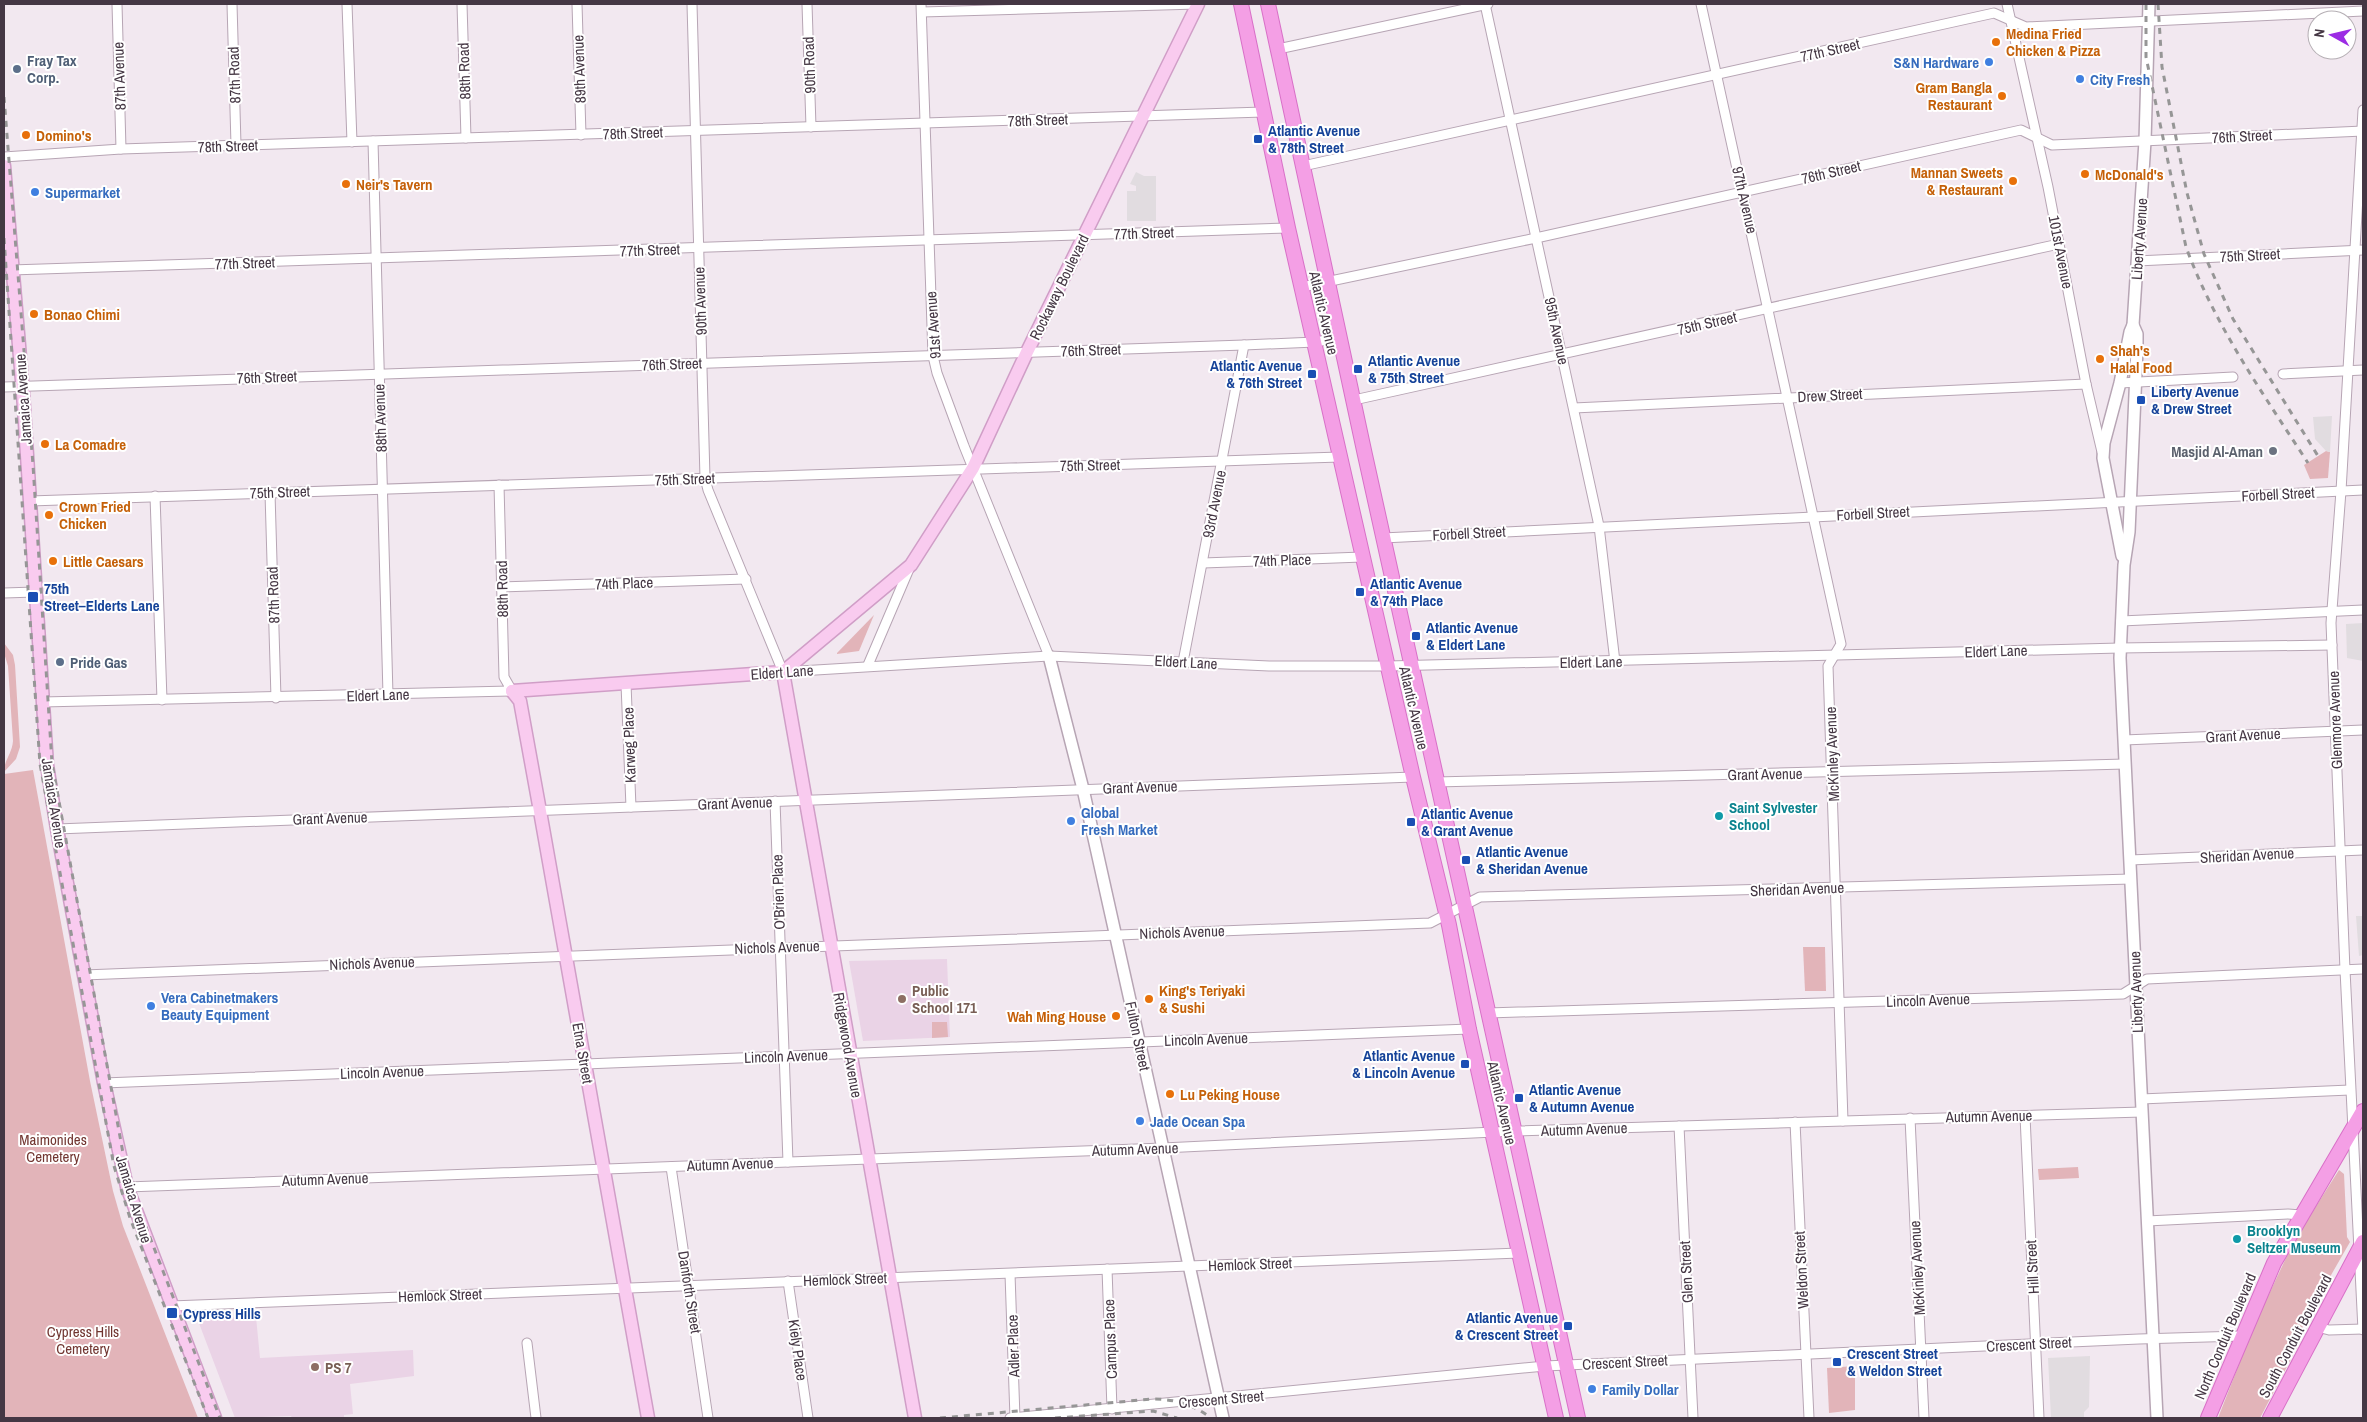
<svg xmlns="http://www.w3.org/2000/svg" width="2367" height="1422" viewBox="0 0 2367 1422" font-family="'Archivo Narrow',sans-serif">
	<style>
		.education { fill: #ead3e6 }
		.green { fill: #e2b4b9 }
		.parking { fill: #e1dce0 }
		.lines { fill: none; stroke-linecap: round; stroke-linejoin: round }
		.minor-casing { stroke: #b7a5b4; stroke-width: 11 }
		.tertiary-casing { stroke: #b7a5b4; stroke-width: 14 }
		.secondary-casing { stroke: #d09ec7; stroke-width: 15 }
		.primary-casing { stroke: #d870c7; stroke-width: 16 }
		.minor { stroke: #fff; stroke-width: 9 }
		.tertiary { stroke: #fff; stroke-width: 11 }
		.secondary { stroke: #f9cbef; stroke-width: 12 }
		.primary { stroke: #f49fe5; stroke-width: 14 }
		.rail { stroke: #969696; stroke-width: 3; stroke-dasharray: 6 6; stroke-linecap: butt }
		.food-dot { fill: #e8710a; stroke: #fff; stroke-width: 2 }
		.shop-dot { fill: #3f7fe0; stroke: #fff; stroke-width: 2 }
		.service-dot { fill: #5c6f8a; stroke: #fff; stroke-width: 2 }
		.transit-dot { fill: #1a4fb4; stroke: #fff; stroke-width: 2 }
		.worship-dot { fill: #6b7280; stroke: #fff; stroke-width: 2 }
		.culture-dot { fill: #0f9aa8; stroke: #fff; stroke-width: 2 }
		.education-dot { fill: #8d6e63; stroke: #fff; stroke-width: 2 }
		.labels { text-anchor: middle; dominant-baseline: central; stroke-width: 4; stroke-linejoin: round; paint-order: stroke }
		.food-label { font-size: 15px; font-weight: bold; fill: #c56008; stroke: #fff; text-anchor: start }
		.street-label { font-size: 15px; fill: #453744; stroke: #fff }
		.service-label { font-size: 15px; font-weight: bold; fill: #4e5e75; stroke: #fff; text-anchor: start }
		.shop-label { font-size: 15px; font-weight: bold; fill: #366cbe; stroke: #fff; text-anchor: start }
		.transit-label { font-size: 15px; font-weight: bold; fill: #164399; stroke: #fff; text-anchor: start }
		.worship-label { font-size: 15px; font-weight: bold; fill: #5b616d; stroke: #fff; text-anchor: end }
		.culture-label { font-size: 15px; font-weight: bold; fill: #0d838f; stroke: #fff; text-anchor: start }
		.education-label { font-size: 15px; font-weight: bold; fill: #785e54; stroke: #fff; text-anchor: start }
		.park-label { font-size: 15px; fill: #713530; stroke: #fff }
	</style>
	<rect width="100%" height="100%" fill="#f2e8f0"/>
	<g class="education">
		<polygon points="947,959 950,1037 863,1041 849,961"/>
		<polygon points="256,1317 260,1358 413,1350 414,1376 350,1384 353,1414 344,1415 344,1418 292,1418 291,1416 235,1418 197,1318"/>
	</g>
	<g class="green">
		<polygon points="2326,451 2330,452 2328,478 2310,479 2304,465"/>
		<polygon points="874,615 859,651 837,654 837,653"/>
		<path d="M4 643 13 655 15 665 20 747 16 759 4 772C4 760 12 754 13 741L8 666 4 653Z"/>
		<polygon points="33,770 90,1081 113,1191 123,1226 198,1418 4,1418 4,774"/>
		<polygon points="1803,947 1825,947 1826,991 1805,991"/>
		<polygon points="932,1022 947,1022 948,1037 932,1038"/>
		<polygon points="2078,1167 2079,1178 2039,1180 2038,1169"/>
		<polygon points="2339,1170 2344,1174 2347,1237 2350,1242 2303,1324 2301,1340 2260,1418 2218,1418 2254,1326 2294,1241"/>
		<polygon points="1855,1366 1855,1410 1829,1413 1827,1368"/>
	</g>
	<g class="parking">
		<polygon points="1136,172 1144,176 1156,176 1156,221 1127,221 1127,191 1136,191 1136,186 1130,184"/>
		<polygon points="2332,416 2330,452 2326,451 2315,439 2313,417"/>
		<polygon points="2363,623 2363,661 2347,658 2346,624"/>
		<polygon points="2356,916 2363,916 2363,955 2359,956"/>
		<polygon points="2090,1356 2089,1407 2084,1412 2084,1418 2051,1418 2048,1358"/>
	</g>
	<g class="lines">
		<defs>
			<g id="minor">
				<polyline points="117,4 121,149"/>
				<polyline points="232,4 236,145"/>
				<polyline points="347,4 352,142"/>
				<polyline points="462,4 466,138"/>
				<polyline points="577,4 581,135"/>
				<polyline points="692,4 705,478 708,490 783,672 1049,656 1269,666 1388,666 2120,648 2332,645"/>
				<polyline points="807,4 811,127"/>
				<polyline points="921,4 933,356 937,373 964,446 1049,656"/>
				<polyline points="1485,4 1599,526 1615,662"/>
				<polyline points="1701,4 1841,644 1828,666 1843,1121"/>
				<polyline points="2007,4 2048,187 2086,384 2102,452"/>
				<polyline points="922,12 1197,4"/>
				<polyline points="1278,49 1488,4"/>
				<polyline points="2363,110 2341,491 2331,623 2345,970 2363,1330"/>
				<polyline points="373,141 388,695"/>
				<polyline points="4,157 121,149 1263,112"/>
				<polyline points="1303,166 1994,13 2026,27 2363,11"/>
				<polyline points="2137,261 2363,250"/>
				<polyline points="11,270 1288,228"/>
				<polyline points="1302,287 1536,238 2021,130 2052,145 2363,131"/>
				<polyline points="2283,374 2363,370"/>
				<polyline points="2120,383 2233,377"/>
				<polyline points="4,387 1244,345 1315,342 1339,338"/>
				<polyline points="1354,400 2059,244"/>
				<polyline points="1574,408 2086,384"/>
				<polyline points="270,493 276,698"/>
				<polyline points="155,496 162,700"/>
				<polyline points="30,501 1340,457"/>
				<polyline points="1383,538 2363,490"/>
				<polyline points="1203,563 1362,557"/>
				<polyline points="502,587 746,579"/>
				<polyline points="4,593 35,592"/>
				<polyline points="2121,621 2363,610"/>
				<polyline points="1183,662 1244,345"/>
				<polyline points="868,665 909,569"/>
				<polyline points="626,684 631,807"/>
				<polyline points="42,702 512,691 504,677 499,485"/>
				<polyline points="2124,740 2363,730"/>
				<polyline points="1436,782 2125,764"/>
				<polyline points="775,801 788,1162"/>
				<polyline points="57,829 1413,777"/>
				<polyline points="2130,860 2363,850"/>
				<polyline points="84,975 1430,923 1480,897 2131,879"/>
				<polyline points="1488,1013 2123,994 2147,979 2363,969"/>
				<polyline points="104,1083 1469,1029"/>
				<polyline points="2141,1099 2350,1090"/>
				<polyline points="2025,1116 2039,1418"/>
				<polyline points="1910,1118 1924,1418"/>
				<polyline points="1795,1122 1809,1418"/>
				<polyline points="1679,1126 1693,1418"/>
				<polyline points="671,1167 708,1418"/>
				<polyline points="127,1187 1163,1148 1515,1131 2142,1112"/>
				<polyline points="2147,1221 2288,1214 2301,1215"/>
				<polyline points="1107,1269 1112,1409"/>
				<polyline points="1010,1274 1015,1418"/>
				<polyline points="788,1281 808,1418"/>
				<polyline points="171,1306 1519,1253"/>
				<polyline points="2317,1327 2329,1330 2363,1329"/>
				<polyline points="527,1343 536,1418"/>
				<polyline points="1010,1418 1545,1366 2139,1339 2241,1336"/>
			</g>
			<g id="tertiary">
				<polyline points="2133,325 2137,334 2137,349 2129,532 2124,565 2120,658 2157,1418"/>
				<polyline points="2122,556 2103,458 2104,443 2120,383 2130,332 2133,325 2145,141 2149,4"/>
				<polyline points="1049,656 1083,789 1223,1418"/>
			</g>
			<g id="secondary">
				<polyline points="4,166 23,393 47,765 57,829 104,1083 127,1187 215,1418"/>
				<polyline points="783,672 911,565 973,468 1027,352 1198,4"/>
				<polyline points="783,672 915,1418"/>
				<polyline points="512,691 520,701 538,800 648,1418"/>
				<polyline points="512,691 783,672"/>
			</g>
			<g id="primary">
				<polyline points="1241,4 1288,228 1413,777 1449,925 1469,1029 1556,1418"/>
				<polyline points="1268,4 1365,455 1578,1418"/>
				<polyline points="2208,1418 2274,1263 2363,1111"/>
				<polyline points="2270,1418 2363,1242"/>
			</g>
		</defs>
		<use href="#minor" class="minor-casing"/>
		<use href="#tertiary" class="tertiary-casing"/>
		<use href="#secondary" class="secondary-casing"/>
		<use href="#primary" class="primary-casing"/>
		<use href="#minor" class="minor"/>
		<use href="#tertiary" class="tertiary"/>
		<use href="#secondary" class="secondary"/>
		<use href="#primary" class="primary"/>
		<g class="rail">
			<path d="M2146 4V57L2186 247C2215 326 2262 392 2308 463"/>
			<polyline points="2158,4 2162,67 2187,193 2204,254 2233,319 2318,456"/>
			<polyline points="4,97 33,465 52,763 125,1164 144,1222 220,1418"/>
			<polyline points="4,238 40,764 114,1166 130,1218 208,1418"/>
			<path d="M940 1418 1152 1399C1174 1399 1193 1404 1211 1418"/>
			<polyline points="1055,1418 1153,1411 1177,1418"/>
		</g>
	</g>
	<g class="food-dot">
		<circle cx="1996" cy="42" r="5"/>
		<circle cx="2002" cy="96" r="5"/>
		<circle cx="26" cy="135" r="5"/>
		<circle cx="2085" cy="174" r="5"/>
		<circle cx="2013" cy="181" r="5"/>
		<circle cx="346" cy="184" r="5"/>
		<circle cx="34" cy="314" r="5"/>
		<circle cx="2100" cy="359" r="5"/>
		<circle cx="45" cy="444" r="5"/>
		<circle cx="49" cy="515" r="5"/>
		<circle cx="53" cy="561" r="5"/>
		<circle cx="1149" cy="999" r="5"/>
		<circle cx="1116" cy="1016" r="5"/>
		<circle cx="1170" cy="1094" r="5"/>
	</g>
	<g class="shop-dot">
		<circle cx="1989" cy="62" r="5"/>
		<circle cx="2080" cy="79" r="5"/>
		<circle cx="35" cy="192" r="5"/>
		<circle cx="1071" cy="821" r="5"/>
		<circle cx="151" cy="1006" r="5"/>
		<circle cx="1140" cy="1121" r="5"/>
		<circle cx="1592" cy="1389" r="5"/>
	</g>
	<g class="service-dot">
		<circle cx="17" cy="69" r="5"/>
		<circle cx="60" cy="662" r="5"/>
	</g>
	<g class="transit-dot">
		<rect x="1253" y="134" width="10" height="10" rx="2.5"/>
		<rect x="1353" y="364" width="10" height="10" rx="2.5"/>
		<rect x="1307" y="369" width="10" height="10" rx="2.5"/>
		<rect x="2136" y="395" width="10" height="10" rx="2.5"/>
		<rect x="1355" y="587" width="10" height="10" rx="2.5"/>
		<rect x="27" y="591" width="12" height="12" rx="2.5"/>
		<rect x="1411" y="631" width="10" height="10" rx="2.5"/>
		<rect x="1406" y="817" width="10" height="10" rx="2.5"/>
		<rect x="1461" y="855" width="10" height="10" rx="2.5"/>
		<rect x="1460" y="1059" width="10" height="10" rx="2.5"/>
		<rect x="1514" y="1093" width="10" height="10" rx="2.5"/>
		<rect x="166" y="1307" width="12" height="12" rx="2.5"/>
		<rect x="1563" y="1321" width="10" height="10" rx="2.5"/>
		<rect x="1832" y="1357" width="10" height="10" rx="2.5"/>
	</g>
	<circle class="worship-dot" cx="2273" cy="451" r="5"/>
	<g class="culture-dot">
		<circle cx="1719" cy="816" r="5"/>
		<circle cx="2237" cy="1239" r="5"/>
	</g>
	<g class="education-dot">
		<circle cx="902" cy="999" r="5"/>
		<circle cx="315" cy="1367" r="5"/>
	</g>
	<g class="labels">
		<g class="food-label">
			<text x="2006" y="33">Medina Fried<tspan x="2006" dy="17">Chicken &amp; Pizza</tspan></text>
			<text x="1992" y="87" text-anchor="end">Gram Bangla<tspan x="1992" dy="17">Restaurant</tspan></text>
			<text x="36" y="135">Domino's</text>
			<text x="2003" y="172" text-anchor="end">Mannan Sweets<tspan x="2003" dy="17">&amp; Restaurant</tspan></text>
			<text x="2095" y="174">McDonald's</text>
			<text x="356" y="184">Neir's Tavern</text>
			<text x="44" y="314">Bonao Chimi</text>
			<text x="2110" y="350">Shah's<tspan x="2110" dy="17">Halal Food</tspan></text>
			<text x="55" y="444">La Comadre</text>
			<text x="59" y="506">Crown Fried<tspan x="59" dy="17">Chicken</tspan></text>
			<text x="63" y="561">Little Caesars</text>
			<text x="1159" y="990">King's Teriyaki<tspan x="1159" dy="17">&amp; Sushi</tspan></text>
			<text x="1106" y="1016" text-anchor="end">Wah Ming House</text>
			<text x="1180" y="1094">Lu Peking House</text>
		</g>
		<g class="street-label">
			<text transform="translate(1830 50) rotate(-13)">77th Street</text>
			<text transform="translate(809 65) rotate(-92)">90th Road</text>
			<text transform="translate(579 69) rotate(-92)">89th Avenue</text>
			<text transform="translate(464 71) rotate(-92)">88th Road</text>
			<text transform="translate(234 75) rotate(-92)">87th Road</text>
			<text transform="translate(119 76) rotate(-92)">87th Avenue</text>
			<text transform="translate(1038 120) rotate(-2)">78th Street</text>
			<text transform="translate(633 133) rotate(-2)">78th Street</text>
			<text transform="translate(2242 136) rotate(-3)">76th Street</text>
			<text transform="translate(228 146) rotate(-2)">78th Street</text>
			<text transform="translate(1831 172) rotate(-13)">76th Street</text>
			<text transform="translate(1745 200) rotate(77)">97th Avenue</text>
			<text transform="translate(1144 233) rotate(-2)">77th Street</text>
			<text transform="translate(2139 239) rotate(-86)">Liberty Avenue</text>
			<text transform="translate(650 250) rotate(-2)">77th Street</text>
			<text transform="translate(2061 252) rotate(79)">101st Avenue</text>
			<text transform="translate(2250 255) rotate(-3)">75th Street</text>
			<text transform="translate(245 263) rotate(-2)">77th Street</text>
			<text transform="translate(1059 287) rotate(-64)">Rockaway Boulevard</text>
			<text transform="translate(700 301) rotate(-92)">90th Avenue</text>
			<text transform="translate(1324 313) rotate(77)">Atlantic Avenue</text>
			<text transform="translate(1707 323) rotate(-13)">75th Street</text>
			<text transform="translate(933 325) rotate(-94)">91st Avenue</text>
			<text transform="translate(1557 331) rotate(78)">95th Avenue</text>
			<text transform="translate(1091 350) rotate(-2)">76th Street</text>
			<text transform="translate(672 364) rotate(-2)">76th Street</text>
			<text transform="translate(267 377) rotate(-2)">76th Street</text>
			<text transform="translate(1830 395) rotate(-3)">Drew Street</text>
			<text transform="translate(23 399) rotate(-94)">Jamaica Avenue</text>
			<text transform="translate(380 418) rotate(-92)">88th Avenue</text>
			<text transform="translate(1090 465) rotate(-1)">75th Street</text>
			<text transform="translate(685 479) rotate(-2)">75th Street</text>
			<text transform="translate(280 492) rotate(-2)">75th Street</text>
			<text transform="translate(2278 494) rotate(-3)">Forbell Street</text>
			<text transform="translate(1214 504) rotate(-79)">93rd Avenue</text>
			<text transform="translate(1873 513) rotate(-3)">Forbell Street</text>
			<text transform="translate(1469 533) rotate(-3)">Forbell Street</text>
			<text transform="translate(1282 560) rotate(-2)">74th Place</text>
			<text transform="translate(624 583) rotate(-2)">74th Place</text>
			<text transform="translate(502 589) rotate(-91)">88th Road</text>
			<text transform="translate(273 595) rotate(-92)">87th Road</text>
			<text transform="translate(1996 651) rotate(-2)">Eldert Lane</text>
			<text transform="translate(1186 662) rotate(3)">Eldert Lane</text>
			<text transform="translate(1591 662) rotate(-1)">Eldert Lane</text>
			<text transform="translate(782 672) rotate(-4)">Eldert Lane</text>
			<text transform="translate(378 695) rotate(-2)">Eldert Lane</text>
			<text transform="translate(1414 708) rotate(77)">Atlantic Avenue</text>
			<text transform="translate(2335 720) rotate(-92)">Glenmore Avenue</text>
			<text transform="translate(2243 735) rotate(-3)">Grant Avenue</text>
			<text transform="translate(629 745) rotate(-92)">Karweg Place</text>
			<text transform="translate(1832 754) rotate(-92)">McKinley Avenue</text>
			<text transform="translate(1765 774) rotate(-1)">Grant Avenue</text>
			<text transform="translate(1140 787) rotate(-2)">Grant Avenue</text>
			<text transform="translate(54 803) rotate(81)">Jamaica Avenue</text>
			<text transform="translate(735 803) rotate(-2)">Grant Avenue</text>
			<text transform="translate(330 818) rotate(-2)">Grant Avenue</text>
			<text transform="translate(2247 855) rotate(-3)">Sheridan Avenue</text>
			<text transform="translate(1797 889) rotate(-2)">Sheridan Avenue</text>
			<text transform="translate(778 892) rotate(-92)">O'Brien Place</text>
			<text transform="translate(1182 932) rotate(-2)">Nichols Avenue</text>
			<text transform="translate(777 947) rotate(-2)">Nichols Avenue</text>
			<text transform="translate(372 963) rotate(-2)">Nichols Avenue</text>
			<text transform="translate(2136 992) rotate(-92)">Liberty Avenue</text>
			<text transform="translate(1928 1000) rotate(-2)">Lincoln Avenue</text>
			<text transform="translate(1138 1036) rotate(78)">Fulton Street</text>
			<text transform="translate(1206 1039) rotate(-2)">Lincoln Avenue</text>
			<text transform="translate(848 1045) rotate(80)">Ridgewood Avenue</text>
			<text transform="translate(583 1053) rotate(80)">Etna Street</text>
			<text transform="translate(786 1056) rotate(-2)">Lincoln Avenue</text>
			<text transform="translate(382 1072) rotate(-2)">Lincoln Avenue</text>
			<text transform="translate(1502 1103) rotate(77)">Atlantic Avenue</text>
			<text transform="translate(1989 1116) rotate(-1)">Autumn Avenue</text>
			<text transform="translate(1584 1129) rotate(-2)">Autumn Avenue</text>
			<text transform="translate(1135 1149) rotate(-2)">Autumn Avenue</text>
			<text transform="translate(730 1164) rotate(-2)">Autumn Avenue</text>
			<text transform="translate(325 1179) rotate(-2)">Autumn Avenue</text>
			<text transform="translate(134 1199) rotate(73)">Jamaica Avenue</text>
			<text transform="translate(1250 1264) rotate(-2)">Hemlock Street</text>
			<text transform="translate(2032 1267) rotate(-93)">Hill Street</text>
			<text transform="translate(1917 1268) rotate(-93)">McKinley Avenue</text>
			<text transform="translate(1801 1270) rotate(-93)">Weldon Street</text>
			<text transform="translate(1686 1272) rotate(-93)">Glen Street</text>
			<text transform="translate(845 1279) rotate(-2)">Hemlock Street</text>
			<text transform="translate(690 1292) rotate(81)">Danforth Street</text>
			<text transform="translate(440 1295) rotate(-2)">Hemlock Street</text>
			<text transform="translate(2225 1336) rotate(-67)">North Conduit Boulevard</text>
			<text transform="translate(2295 1336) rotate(-62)">South Conduit Boulevard</text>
			<text transform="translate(1110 1339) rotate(-92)">Campus Place</text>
			<text transform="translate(2029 1344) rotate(-3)">Crescent Street</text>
			<text transform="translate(1013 1346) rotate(-92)">Adler Place</text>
			<text transform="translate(798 1350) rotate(82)">Kiely Place</text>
			<text transform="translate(1625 1362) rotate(-3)">Crescent Street</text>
			<text transform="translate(1221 1399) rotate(-5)">Crescent Street</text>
		</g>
		<g class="service-label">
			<text x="27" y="60">Fray Tax<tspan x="27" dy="17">Corp.</tspan></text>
			<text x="70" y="662">Pride Gas</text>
		</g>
		<g class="shop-label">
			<text x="1979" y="62" text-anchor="end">S&amp;N Hardware</text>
			<text x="2090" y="79">City Fresh</text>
			<text x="45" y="192">Supermarket</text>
			<text x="1081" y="812">Global<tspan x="1081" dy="17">Fresh Market</tspan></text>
			<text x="161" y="997">Vera Cabinetmakers<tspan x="161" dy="17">Beauty Equipment</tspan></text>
			<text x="1150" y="1121">Jade Ocean Spa</text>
			<text x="1602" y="1389">Family Dollar</text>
		</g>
		<g class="transit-label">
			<text x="1268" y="130">Atlantic Avenue<tspan x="1268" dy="17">&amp; 78th Street</tspan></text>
			<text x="1368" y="360">Atlantic Avenue<tspan x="1368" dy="17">&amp; 75th Street</tspan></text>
			<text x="1302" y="365" text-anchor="end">Atlantic Avenue<tspan x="1302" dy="17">&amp; 76th Street</tspan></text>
			<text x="2151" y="391">Liberty Avenue<tspan x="2151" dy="17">&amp; Drew Street</tspan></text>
			<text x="1370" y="583">Atlantic Avenue<tspan x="1370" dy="17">&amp; 74th Place</tspan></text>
			<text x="44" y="588">75th<tspan x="44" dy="17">Street–Elderts Lane</tspan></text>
			<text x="1426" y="627">Atlantic Avenue<tspan x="1426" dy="17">&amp; Eldert Lane</tspan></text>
			<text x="1421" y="813">Atlantic Avenue<tspan x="1421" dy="17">&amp; Grant Avenue</tspan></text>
			<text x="1476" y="851">Atlantic Avenue<tspan x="1476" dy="17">&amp; Sheridan Avenue</tspan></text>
			<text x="1455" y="1055" text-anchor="end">Atlantic Avenue<tspan x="1455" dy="17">&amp; Lincoln Avenue</tspan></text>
			<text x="1529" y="1089">Atlantic Avenue<tspan x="1529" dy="17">&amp; Autumn Avenue</tspan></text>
			<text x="183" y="1313">Cypress Hills</text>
			<text x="1558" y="1317" text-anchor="end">Atlantic Avenue<tspan x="1558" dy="17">&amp; Crescent Street</tspan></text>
			<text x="1847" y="1353">Crescent Street<tspan x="1847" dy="17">&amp; Weldon Street</tspan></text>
		</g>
		<g class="worship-label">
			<text x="2263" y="451">Masjid Al-Aman</text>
		</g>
		<g class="culture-label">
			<text x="1729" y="807">Saint Sylvester<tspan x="1729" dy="17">School</tspan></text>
			<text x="2247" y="1230">Brooklyn<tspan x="2247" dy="17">Seltzer Museum</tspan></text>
		</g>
		<g class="education-label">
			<text x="912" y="990">Public<tspan x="912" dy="17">School 171</tspan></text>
			<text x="325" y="1367">PS 7</text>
		</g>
		<g class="park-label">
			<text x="53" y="1139">Maimonides<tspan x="53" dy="17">Cemetery</tspan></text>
			<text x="83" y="1331">Cypress Hills<tspan x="83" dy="17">Cemetery</tspan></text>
		</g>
	</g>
	<rect width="2367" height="1422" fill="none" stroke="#453744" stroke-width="10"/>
	<g transform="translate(2332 35) rotate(278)"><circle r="24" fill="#ffffff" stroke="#b5afb4"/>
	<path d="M0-4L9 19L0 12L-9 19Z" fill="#9c2ce4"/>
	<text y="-8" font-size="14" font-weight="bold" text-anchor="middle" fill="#453744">N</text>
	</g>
</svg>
